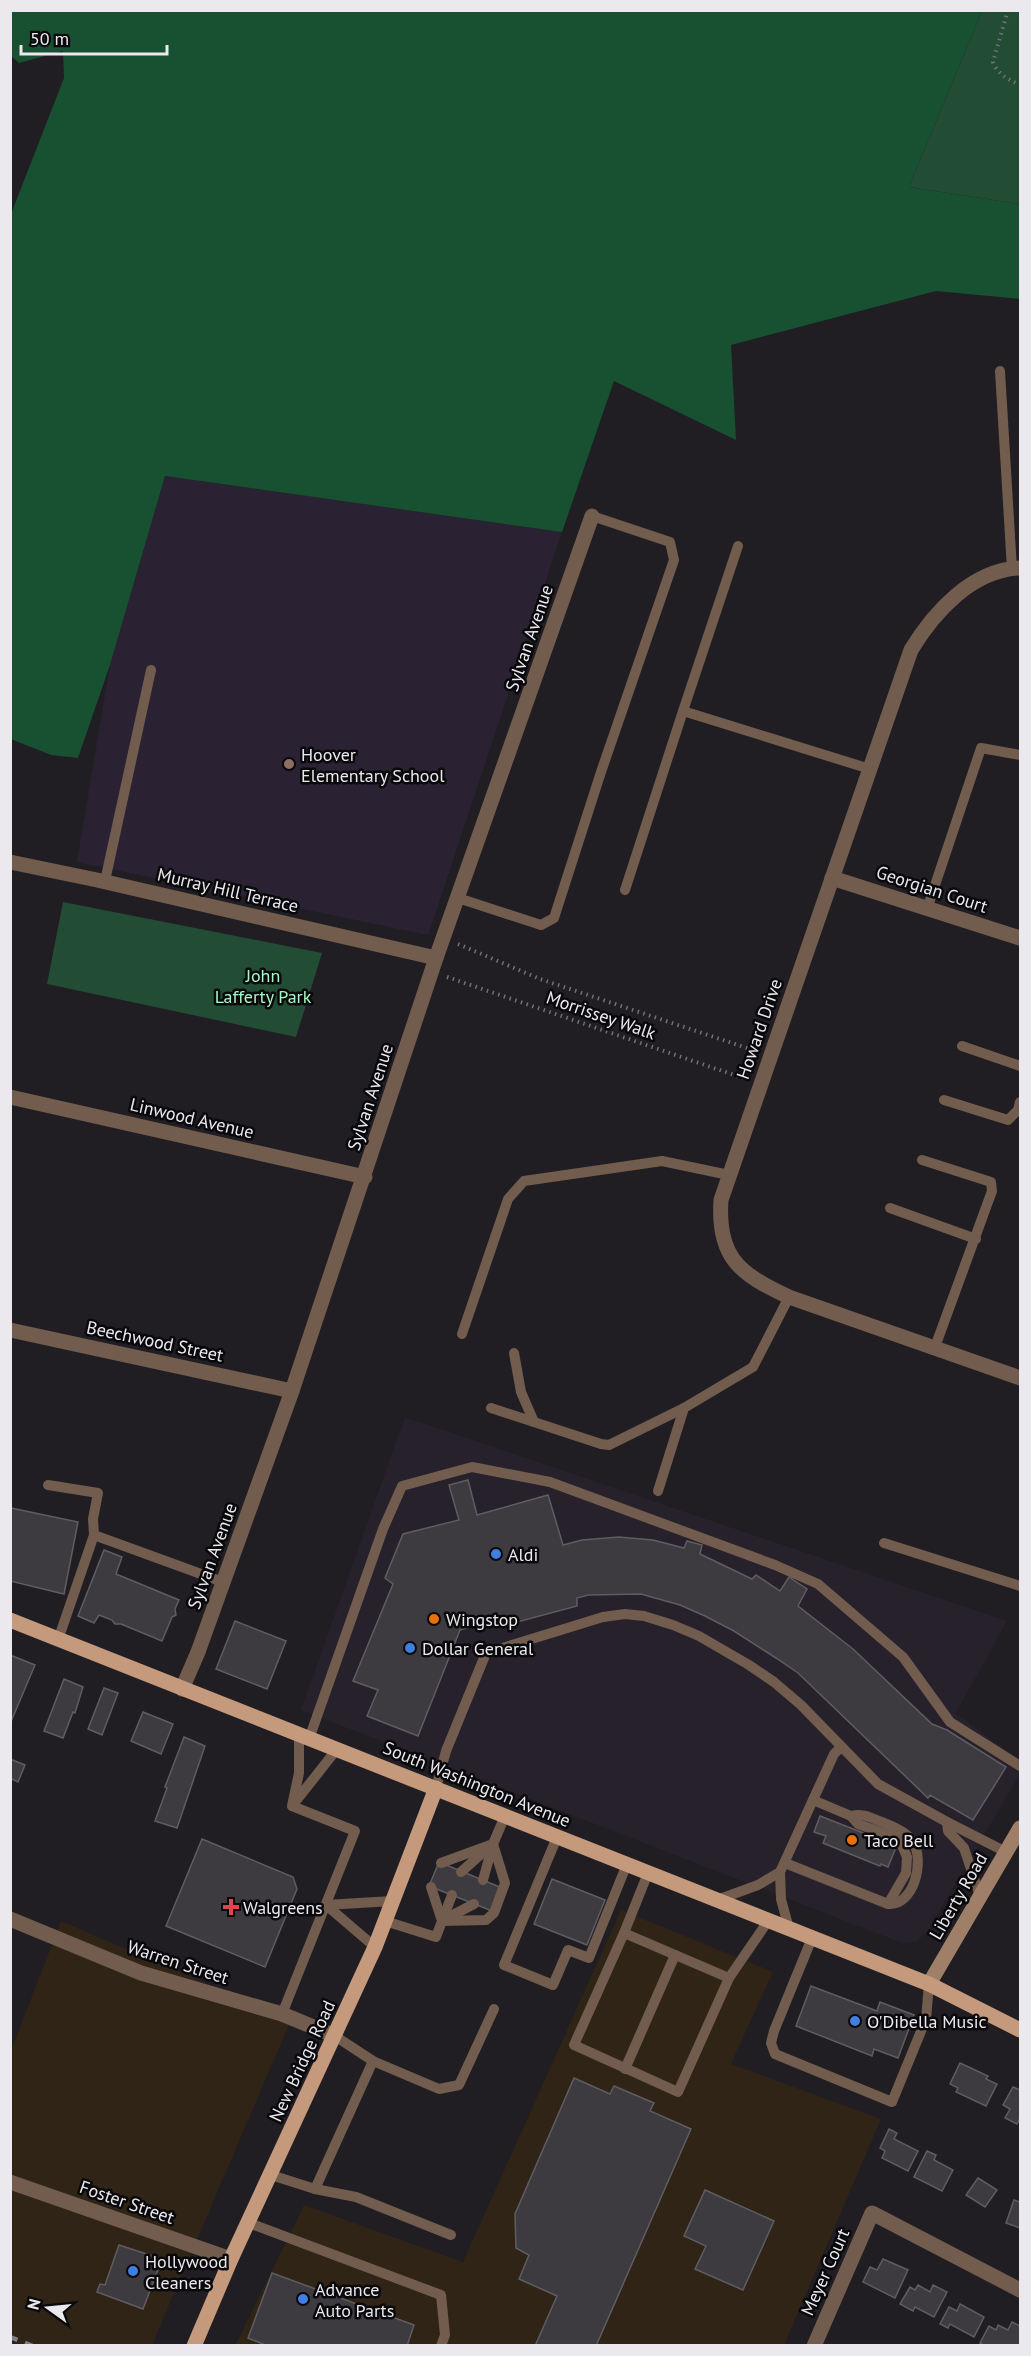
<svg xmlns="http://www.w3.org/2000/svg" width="1031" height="2356" viewBox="0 0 1031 2356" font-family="'PT Sans',sans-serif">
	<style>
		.built { fill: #27212c }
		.industrial { fill: #2f2415 }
		.education { fill: #2a2232 }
		.green { fill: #234c34 }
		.forest { fill: #185032 }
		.building { fill: #3d3a40; stroke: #5f5c62; stroke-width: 1.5 }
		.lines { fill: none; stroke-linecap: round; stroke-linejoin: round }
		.path { stroke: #727074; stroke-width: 4; stroke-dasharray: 1.5 4.5; stroke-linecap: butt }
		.service { stroke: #715c4e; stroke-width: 10 }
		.minor { stroke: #715c4e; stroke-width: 15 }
		.secondary { stroke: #a07f68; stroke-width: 15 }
		.primary { stroke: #c4997c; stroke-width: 15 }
		.rail { stroke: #807e83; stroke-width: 4.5; stroke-dasharray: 8 8; stroke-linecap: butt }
		.education-dot { fill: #8d6e63; stroke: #09080b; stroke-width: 2 }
		.shop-dot { fill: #3f7fe0; stroke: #09080b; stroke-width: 2 }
		.food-dot { fill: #e8710a; stroke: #09080b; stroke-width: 2 }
		.health-dot { fill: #e0444e; stroke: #09080b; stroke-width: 2 }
		.labels { text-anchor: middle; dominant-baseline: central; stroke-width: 5; stroke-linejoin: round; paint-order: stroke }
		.street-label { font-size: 18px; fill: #ebe9ed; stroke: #09080b }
		.poi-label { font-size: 18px; fill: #ebe9ed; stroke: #09080b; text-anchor: start }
		.park-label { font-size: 18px; fill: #a6f8c5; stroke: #09080b }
	</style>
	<rect width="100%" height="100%" fill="#201e23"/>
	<polygon class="built" points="405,1417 1007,1621 956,1713 1020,1761 1020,1774 927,1932 916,1942 902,1943 301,1710"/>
	<g class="industrial">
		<polygon points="621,1910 773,1972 731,2064 881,2119 784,2345 235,2346 304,2205 463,2262"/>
		<polygon points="61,1921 291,2020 152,2345 11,2345 10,2048 12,2048"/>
	</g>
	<polygon class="education" points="165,476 562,532 428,935 77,862 110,665"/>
	<g class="green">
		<polygon points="982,11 1020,11 1020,204 909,187"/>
		<polygon points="63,902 322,953 296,1037 47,984"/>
	</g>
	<polygon class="forest" points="10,11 982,11 909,187 1020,204 1020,299 936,291 731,345 736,440 614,381 562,532 165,476 110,665 78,758 51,755 11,739 11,214 64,78 63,51 19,63 11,56"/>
	<g class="building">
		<polygon points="468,1480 477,1515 548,1495 563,1545 582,1540 619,1537 653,1540 684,1548 687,1541 702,1545 700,1554 752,1579 756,1575 780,1591 789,1577 807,1589 798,1606 853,1649 932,1724 947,1730 1006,1767 973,1820 930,1795 928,1798 798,1673 776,1658 734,1631 705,1616 680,1605 641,1594 588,1595 577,1598 577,1606 510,1624 508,1621 500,1623 500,1618 460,1630 418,1736 367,1716 378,1690 353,1681 393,1584 385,1578 403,1534 459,1520 449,1485"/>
		<polygon points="11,1508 78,1522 64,1594 10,1581"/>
		<polygon points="104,1550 122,1557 116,1574 179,1600 175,1609 176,1615 172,1617 162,1641 121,1624 115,1624 112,1620 99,1615 94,1623 78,1616"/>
		<polygon points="235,1621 286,1641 267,1689 216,1669"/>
		<polygon points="10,1655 35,1665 10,1724"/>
		<polygon points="64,1679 83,1687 75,1713 73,1712 63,1738 44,1731"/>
		<polygon points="104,1688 118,1693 102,1735 88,1729"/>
		<polygon points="143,1712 173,1724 161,1754 131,1741"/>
		<polygon points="184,1737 205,1746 177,1828 155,1821 167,1788 165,1787"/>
		<polygon points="10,1759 25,1765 18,1782 10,1778"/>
		<polygon points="820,1816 889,1843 887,1847 895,1850 888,1867 881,1864 880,1866 823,1843 826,1836 814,1832"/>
		<polygon points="202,1839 293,1877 297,1889 265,1967 166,1926"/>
		<polygon points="439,1862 502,1888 492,1911 429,1886"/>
		<polygon points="552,1879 605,1900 587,1945 534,1924"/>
		<polygon points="811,1986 877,2011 880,2002 914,2015 898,2058 874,2049 872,2056 796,2026"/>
		<polygon points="960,2063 988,2076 986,2079 997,2084 986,2106 956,2092 958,2088 950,2084"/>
		<polygon points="574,2078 610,2094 614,2086 654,2103 650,2111 691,2129 596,2346 535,2346 557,2296 519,2279 529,2255 516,2248 515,2214"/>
		<polygon points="1013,2087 1020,2090 1020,2118 1017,2124 1005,2118 1010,2109 1003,2105"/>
		<polygon points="889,2129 897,2133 894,2139 918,2151 908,2171 882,2158 885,2151 880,2148"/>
		<polygon points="927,2151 936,2155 934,2160 953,2170 942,2191 914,2177"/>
		<polygon points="978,2178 997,2190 985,2207 966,2195"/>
		<polygon points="705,2190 774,2221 743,2290 695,2269 706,2246 684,2236"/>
		<polygon points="1014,2200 1020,2202 1020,2228 1006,2223"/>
		<polygon points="119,2245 162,2259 143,2309 97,2292 100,2284 105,2285"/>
		<polygon points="883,2259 908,2270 895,2298 863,2282 870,2267 877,2270"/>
		<polygon points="272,2273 414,2325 407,2346 268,2346 248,2338"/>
		<polygon points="918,2285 930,2292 933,2285 947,2292 934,2317 915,2307 913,2311 900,2304 910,2287 915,2290"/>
		<polygon points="960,2304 984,2317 974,2337 950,2324 948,2328 940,2324 949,2307 957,2311"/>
		<polygon points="1012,2322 1020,2326 1020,2346 985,2346 980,2343 989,2326 996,2330 998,2325 1008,2330"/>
	</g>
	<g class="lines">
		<g class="path">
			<path d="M1008 10 993 62C998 75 1008 79 1020 85"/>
			<polyline points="458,944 540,979 756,1051"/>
			<polyline points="447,977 746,1079"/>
		</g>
		<g class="service">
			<polyline points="1000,371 1012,569"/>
			<polyline points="738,546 683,711 870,769"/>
			<polyline points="105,881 151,670"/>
			<polyline points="625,890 683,711"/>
			<polyline points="458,898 541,925 554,918 601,772 674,560 670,542 592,516"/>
			<polyline points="927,909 981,748 1020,755"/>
			<polyline points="962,1046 1020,1066"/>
			<polyline points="944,1100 1008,1120 1018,1110 1020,1102"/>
			<polyline points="922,1160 991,1182 992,1191 935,1347"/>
			<polyline points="890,1208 976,1239"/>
			<polyline points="462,1334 508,1199 524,1181 662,1161 729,1175"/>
			<polyline points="514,1353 521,1392 534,1422"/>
			<polyline points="491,1408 601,1444 609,1445 684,1408"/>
			<polyline points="48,1485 98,1493 93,1519 94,1535"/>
			<polyline points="658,1491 684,1408 753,1367 789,1297"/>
			<polyline points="884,1543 1020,1586"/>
			<polyline points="58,1640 94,1535 223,1582"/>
			<polyline points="299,1735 299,1773 292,1806 337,1749"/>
			<polyline points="309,1739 383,1529 402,1486 472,1467 550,1482 775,1565 818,1584 903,1657 950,1722 1020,1766"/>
			<polyline points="436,1788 446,1751 486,1653 603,1617 625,1614 644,1616 673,1625 699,1636 749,1665 774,1682 801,1705 878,1784 947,1822 1006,1852"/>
			<polyline points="813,1800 851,1816 858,1824 894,1837 901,1843 907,1857 906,1873 888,1904"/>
			<polyline points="947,1822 948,1831 964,1848 980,1896"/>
			<polyline points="557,1837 504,1965 553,1985 568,1950 589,1958 627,1864"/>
			<polyline points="441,1863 493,1844"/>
			<path d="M785 1863 888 1904C914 1906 925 1861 913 1842 906 1831 893 1827 882 1822 871 1818 864 1813 851 1816"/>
			<polyline points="461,1872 488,1848"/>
			<polyline points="648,1873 624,1933 729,1978"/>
			<polyline points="483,1880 493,1844 505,1816"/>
			<polyline points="717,1900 758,1885 780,1872"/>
			<polyline points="326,1905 392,1901"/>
			<polyline points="326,1905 375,1947"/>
			<polyline points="445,1919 474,1904"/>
			<polyline points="385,1921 436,1937 442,1921 431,1887"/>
			<polyline points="442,1921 486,1920 494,1913 505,1883 493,1844"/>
			<polyline points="442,1921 452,1895"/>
			<polyline points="789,1929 781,1899 780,1872 834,1754 841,1747"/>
			<polyline points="624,1933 574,2045 678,2092 729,1978 768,1921"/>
			<polyline points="812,1938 774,2031 771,2043 775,2054 892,2102 926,2019 929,1984"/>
			<polyline points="282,2014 355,1831 292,1806"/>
			<polyline points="335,2036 373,2061 439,2089 459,2085 494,2009"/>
			<polyline points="625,2069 675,1955"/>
			<polyline points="271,2175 315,2189 373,2061"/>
			<polyline points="315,2189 356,2197 451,2235"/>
			<polyline points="249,2223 441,2295 445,2335 441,2346"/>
		</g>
		<g class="minor">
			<path d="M1020 568C972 570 934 612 911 650L721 1200C717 1258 740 1274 789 1297L1020 1378"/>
			<polyline points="10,862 97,880 436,958"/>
			<polyline points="832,878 1020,938"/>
			<polyline points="10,1097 365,1177"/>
			<polyline points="10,1330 292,1391"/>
			<polyline points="182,1689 198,1652 292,1391 436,958 592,516"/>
			<polyline points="10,1919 141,1973 282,2014 335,2036"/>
			<polyline points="10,2182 231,2259"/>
			<polyline points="814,2346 872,2213 1020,2290"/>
		</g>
		<polyline class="secondary" points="929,1984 1020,1828"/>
		<g class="primary">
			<polyline points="10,1620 929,1984 1020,2030"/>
			<polyline points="194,2346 231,2259 375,1947 436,1788"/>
		</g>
		<polyline class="rail" points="10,2337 33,2346"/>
	</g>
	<circle class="education-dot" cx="289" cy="764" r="6"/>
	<g class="shop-dot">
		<circle cx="496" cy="1554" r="6"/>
		<circle cx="410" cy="1648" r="6"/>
		<circle cx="855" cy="2021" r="6"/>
		<circle cx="133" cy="2271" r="6"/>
		<circle cx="303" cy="2299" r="6"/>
	</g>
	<g class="food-dot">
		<circle cx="434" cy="1619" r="6"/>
		<circle cx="852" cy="1840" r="6"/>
	</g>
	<path class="health-dot" d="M228 1898h6v6h6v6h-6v6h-6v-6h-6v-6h6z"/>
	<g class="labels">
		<g class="street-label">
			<text transform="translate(529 638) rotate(-71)">Sylvan Avenue</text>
			<text transform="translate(932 889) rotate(18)">Georgian Court</text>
			<text transform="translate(228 890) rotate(13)">Murray Hill Terrace</text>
			<text transform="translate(601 1015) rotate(19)">Morrissey Walk</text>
			<text transform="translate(759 1029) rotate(-71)">Howard Drive</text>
			<text transform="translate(370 1097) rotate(-72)">Sylvan Avenue</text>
			<text transform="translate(192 1118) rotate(13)">Linwood Avenue</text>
			<text transform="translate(155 1341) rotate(12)">Beechwood Street</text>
			<text transform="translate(212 1556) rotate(-70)">Sylvan Avenue</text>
			<text transform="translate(477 1784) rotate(22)">South Washington Avenue</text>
			<text transform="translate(958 1896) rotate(-60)">Liberty Road</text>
			<text transform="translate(178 1962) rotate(18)">Warren Street</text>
			<text transform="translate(302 2061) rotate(-65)">New Bridge Road</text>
			<text transform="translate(127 2202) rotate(19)">Foster Street</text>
			<text transform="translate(825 2272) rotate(-66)">Meyer Court</text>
		</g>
		<g class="poi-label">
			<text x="301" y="754">Hoover<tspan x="301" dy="21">Elementary School</tspan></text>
			<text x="508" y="1554">Aldi</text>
			<text x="446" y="1619">Wingstop</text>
			<text x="422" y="1648">Dollar General</text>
			<text x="864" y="1840">Taco Bell</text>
			<text x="243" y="1907">Walgreens</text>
			<text x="867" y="2021">O'Dibella Music</text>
			<text x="145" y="2261">Hollywood<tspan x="145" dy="21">Cleaners</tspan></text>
			<text x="315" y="2289">Advance<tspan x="315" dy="21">Auto Parts</tspan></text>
		</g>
		<g class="park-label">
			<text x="263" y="975">John<tspan x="263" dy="21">Lafferty Park</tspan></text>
		</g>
	</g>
	<rect width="1031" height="2356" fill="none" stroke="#ebe9ed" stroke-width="24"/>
	<g transform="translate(48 2308) rotate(285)" stroke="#09080b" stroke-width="4.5" paint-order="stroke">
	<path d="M0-4.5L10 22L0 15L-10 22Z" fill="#ebe9ed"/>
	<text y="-9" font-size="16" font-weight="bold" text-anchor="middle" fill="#ebe9ed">N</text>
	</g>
	<path d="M21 45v9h146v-9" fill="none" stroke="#ebe9ed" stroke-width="3"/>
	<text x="30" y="45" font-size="18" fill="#ebe9ed" stroke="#09080b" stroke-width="4.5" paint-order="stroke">50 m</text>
</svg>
